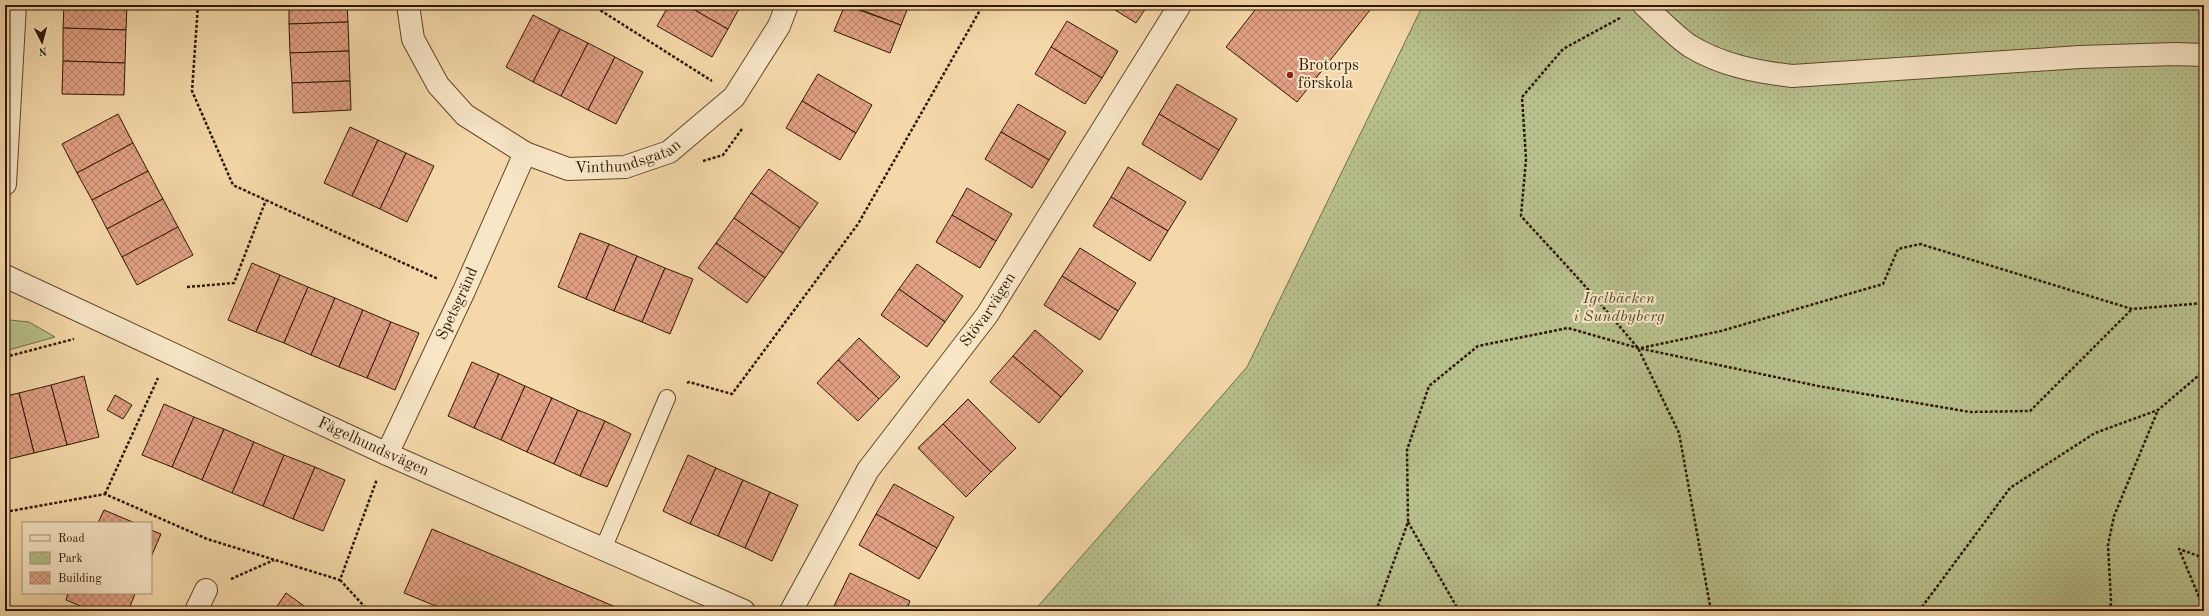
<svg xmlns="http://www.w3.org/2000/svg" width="2209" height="616" viewBox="0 0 2209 616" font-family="'Old Standard TT',serif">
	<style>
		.grass { fill: #b7c08c; stroke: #726c46 }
		.park { fill: url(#park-dots); stroke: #726c46 }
		.building { fill: url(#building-cross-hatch); stroke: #2e1800 }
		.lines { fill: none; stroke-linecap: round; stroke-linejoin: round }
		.service-casing { stroke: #60482a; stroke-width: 18 }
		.minor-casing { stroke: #60482a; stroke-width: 24 }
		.path { stroke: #2e1800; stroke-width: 2.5; stroke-dasharray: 3 2; stroke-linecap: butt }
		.service { stroke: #f8e6c7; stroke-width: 16 }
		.minor { stroke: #f8e6c7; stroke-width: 22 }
		.poi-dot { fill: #8f2418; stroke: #f8e6c7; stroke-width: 1.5 }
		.labels { text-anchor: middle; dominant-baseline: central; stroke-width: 4; stroke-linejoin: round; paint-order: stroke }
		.poi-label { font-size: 16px; fill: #2e1800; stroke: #f8e6c7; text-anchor: start }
		.street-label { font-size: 16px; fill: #2e1800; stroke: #f8e6c7 }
		.park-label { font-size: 16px; font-style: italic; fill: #574a2a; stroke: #f8e6c7 }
	</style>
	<defs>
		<pattern id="park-dots" width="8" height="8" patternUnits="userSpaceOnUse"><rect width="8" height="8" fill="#b7c08c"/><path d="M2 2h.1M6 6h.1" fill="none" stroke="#9ea477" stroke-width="1.8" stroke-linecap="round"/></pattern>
		<pattern id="building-cross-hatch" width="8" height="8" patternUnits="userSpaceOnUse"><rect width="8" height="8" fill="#e2a185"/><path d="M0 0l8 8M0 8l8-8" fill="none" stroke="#b8826a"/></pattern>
	</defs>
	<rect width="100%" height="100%" fill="#f5d8a9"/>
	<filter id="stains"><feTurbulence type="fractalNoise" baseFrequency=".005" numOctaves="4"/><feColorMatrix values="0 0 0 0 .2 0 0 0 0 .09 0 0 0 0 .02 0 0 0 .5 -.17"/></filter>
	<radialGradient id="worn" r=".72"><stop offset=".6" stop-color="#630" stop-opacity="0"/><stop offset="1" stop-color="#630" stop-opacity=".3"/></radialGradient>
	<polygon class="grass" points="10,320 29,322 55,337 5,351 5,323"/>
	<polygon class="park" points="1423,5 2204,5 2204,611 1034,611 1247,367"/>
	<g class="building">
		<polygon points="64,5 127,5 126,30 63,28"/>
		<polygon points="289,5 347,5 348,22 289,24"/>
		<polygon points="669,5 686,5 728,29 712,57 657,26"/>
		<polygon points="686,5 741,5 728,29"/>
		<polygon points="845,5 901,25 890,53 834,31"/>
		<polygon points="848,5 909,5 901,25"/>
		<polygon points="1107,5 1148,5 1136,23"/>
		<polygon points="1259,5 1374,5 1297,102 1226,47"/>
		<polygon points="533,15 560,29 533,82 506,67"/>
		<polygon points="1067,21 1118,51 1102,78 1051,47"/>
		<polygon points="348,22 349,51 290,53 289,24"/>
		<polygon points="63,28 126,30 125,63 63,61"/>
		<polygon points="560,29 588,43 561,96 533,82"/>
		<polygon points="588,43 615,57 588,110 561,96"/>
		<polygon points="1051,47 1102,78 1085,104 1035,74"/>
		<polygon points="349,51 350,81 292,83 290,53"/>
		<polygon points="615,57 643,72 616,124 588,110"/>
		<polygon points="63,61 125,63 124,95 62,94"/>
		<polygon points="818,74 872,105 856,133 802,101"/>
		<polygon points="350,81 351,110 293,113 292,83"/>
		<polygon points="1177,84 1237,119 1219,150 1159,114"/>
		<polygon points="802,101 856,133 840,160 786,128"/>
		<polygon points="1018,104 1066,132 1049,160 1001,132"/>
		<polygon points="118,114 133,143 77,173 62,144"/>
		<polygon points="1159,114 1219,150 1201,180 1142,144"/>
		<polygon points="350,127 378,140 352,196 324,183"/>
		<polygon points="1001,132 1049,160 1032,188 985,159"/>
		<polygon points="378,140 406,153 380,209 352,196"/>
		<polygon points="133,143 148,171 92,200 77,173"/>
		<polygon points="406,153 434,166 407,222 380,209"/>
		<polygon points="1128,167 1186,202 1168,231 1111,197"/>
		<polygon points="769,169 818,203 800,228 751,193"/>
		<polygon points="148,171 163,199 107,229 92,200"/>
		<polygon points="967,188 1012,214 996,241 952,215"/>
		<polygon points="751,193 800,228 783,253 734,218"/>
		<polygon points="1111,197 1168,231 1150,261 1093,226"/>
		<polygon points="163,199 178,227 122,257 107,229"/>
		<polygon points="952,215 996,241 980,268 936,242"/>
		<polygon points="734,218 783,253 765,278 716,243"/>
		<polygon points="178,227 193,255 137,285 122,257"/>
		<polygon points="580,233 609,244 586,299 558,287"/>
		<polygon points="716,243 765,278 747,303 698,268"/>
		<polygon points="609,244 637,256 614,311 586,299"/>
		<polygon points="1080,248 1136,283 1118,311 1062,276"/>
		<polygon points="637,256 665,268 642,322 614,311"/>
		<polygon points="252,263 280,275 256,332 228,320"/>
		<polygon points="917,264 963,296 945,322 899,289"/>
		<polygon points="665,268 693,279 670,334 642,322"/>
		<polygon points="280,275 308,287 284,343 256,332"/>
		<polygon points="1062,276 1118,311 1100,340 1044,305"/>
		<polygon points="308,287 335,298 311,355 284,343"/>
		<polygon points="899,289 945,322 927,347 881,315"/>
		<polygon points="335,298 363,310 339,367 311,355"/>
		<polygon points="363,310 391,322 367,378 339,367"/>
		<polygon points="391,322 419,333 395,390 367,378"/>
		<polygon points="1035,330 1083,371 1061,397 1013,356"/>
		<polygon points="859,338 900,377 879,399 838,360"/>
		<polygon points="1013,356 1061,397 1039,423 990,382"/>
		<polygon points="838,360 879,399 858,421 817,383"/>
		<polygon points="472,362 499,374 474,428 448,416"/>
		<polygon points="499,374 525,386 501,440 474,428"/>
		<polygon points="84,376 99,437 67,445 51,385"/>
		<polygon points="51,385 67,445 34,453 19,393"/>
		<polygon points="525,386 552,398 527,452 501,440"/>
		<polygon points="19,393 34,453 5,460 5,396"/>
		<polygon points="115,395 132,405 123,419 107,410"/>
		<polygon points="552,398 578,410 554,464 527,452"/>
		<polygon points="968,399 1016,448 991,472 943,424"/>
		<polygon points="164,404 194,417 172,467 142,455"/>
		<polygon points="578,410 605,421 580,476 554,464"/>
		<polygon points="194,417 224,429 202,480 172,467"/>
		<polygon points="605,421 631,434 607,487 580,476"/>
		<polygon points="943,424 991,472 966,497 918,448"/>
		<polygon points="224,429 254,442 232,493 202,480"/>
		<polygon points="254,442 284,455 263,506 232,493"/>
		<polygon points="284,455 315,467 293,519 263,506"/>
		<polygon points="688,455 716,468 690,524 663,511"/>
		<polygon points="315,467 345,480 323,531 293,519"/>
		<polygon points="716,468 743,480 718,536 690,524"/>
		<polygon points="743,480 770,492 745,548 718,536"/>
		<polygon points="894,484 954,517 937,548 876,514"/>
		<polygon points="770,492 798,505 772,561 745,548"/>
		<polygon points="104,510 135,523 98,523"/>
		<polygon points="876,514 937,548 919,579 859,545"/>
		<polygon points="432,529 625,611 448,611 404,593"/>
		<polygon points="151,530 161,534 151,557"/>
		<polygon points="850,573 910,601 906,611 845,611 834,606"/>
		<polygon points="68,593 133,593 135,594 128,611 92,611 66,600"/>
		<polygon points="286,593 311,611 274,611"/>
		<polygon points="834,606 845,611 831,611"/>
	</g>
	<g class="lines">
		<defs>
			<polyline id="service" points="603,549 667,398"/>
			<g id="minor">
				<path id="s1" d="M408 5 413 39 438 85 465 115 525 153 568 169 625 167 669 152 734 97 779 26 787 5"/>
				<path d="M1644 5C1659 19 1674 35 1690 46 1721 65 1757 72 1792 76L2080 57 2175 54 2204 55"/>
				<polyline points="5,184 15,5"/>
				<path id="s2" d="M5 276 387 454 744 611"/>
				<path id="s3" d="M387 454 464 291 525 153"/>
				<polyline points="196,611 206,590"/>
				<path id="s4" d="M791 611 868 470 987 315 1180 5"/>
			</g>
		</defs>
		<use href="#service" class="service-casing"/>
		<use href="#minor" class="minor-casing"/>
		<g class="path">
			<polyline points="198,5 192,91 233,185 438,279"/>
			<polyline points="592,5 712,81"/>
			<polyline points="1620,18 1563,49 1522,97 1526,159 1521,216 1586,287 1638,348 1679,433 1711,611"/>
			<polyline points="703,161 723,155 742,129"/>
			<polyline points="187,287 234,283 266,200"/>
			<polyline points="1641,348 1721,331 1883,284 1898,249 1920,244 2132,309 2204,303"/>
			<polyline points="5,357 74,339"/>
			<polyline points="687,383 689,382 732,394 858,224 983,5"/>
			<polyline points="105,494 158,378"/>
			<polyline points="5,512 105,494 207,539 340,580 377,479"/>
			<polyline points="1408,522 1459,611"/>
			<polyline points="2204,558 2179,549 2204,609"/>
			<polyline points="231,579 274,560"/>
			<polyline points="340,580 364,606 365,611"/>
			<polyline points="1376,611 1408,522 1407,450 1429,386 1478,346 1568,328 1638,348 1818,386 1970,412 2030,411 2132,309"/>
			<polyline points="1919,611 2010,488 2095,433 2158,410 2204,371"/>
			<polyline points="2110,611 2111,601 2108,545 2114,516 2158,410"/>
		</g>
		<use href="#service" class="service"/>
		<use href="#minor" class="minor"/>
	</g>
	<circle class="poi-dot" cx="1290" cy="75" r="4"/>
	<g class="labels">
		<g class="poi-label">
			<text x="1298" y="66">Brotorps<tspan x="1298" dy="18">förskola</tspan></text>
		</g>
		<g class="street-label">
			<text stroke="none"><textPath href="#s1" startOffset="306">Vinthundsgatan</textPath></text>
			<text stroke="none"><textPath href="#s3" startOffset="166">Spetsgränd</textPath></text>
			<text stroke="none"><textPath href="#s4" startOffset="361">Stövarvägen</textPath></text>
			<text stroke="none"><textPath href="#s2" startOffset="406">Fågelhundsvägen</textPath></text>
		</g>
		<g class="park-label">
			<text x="1619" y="299">Igelbäcken<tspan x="1619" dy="18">i Sundbyberg</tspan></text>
		</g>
	</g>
	<rect width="2209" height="616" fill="none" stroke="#f5d8a9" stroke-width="20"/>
	<rect x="6" y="6" width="2197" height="604" fill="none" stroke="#2e1800" stroke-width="2"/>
	<rect x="10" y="10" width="2189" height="596" fill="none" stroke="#2e1800"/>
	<rect x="22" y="522" width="130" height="72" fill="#f8e6c7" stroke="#a79477"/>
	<rect x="30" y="535" width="20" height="6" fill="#f8e6c7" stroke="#a79477"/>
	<text x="58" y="542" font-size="12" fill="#2e1800">Road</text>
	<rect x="30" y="552" width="20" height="12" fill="url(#park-dots)" stroke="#a79477"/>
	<text x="58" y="562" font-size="12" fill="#2e1800">Park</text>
	<rect x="30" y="572" width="20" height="12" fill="url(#building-cross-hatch)" stroke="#a79477"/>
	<text x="58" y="582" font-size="12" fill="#2e1800">Building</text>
	<g transform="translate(42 42) rotate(174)" stroke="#f8e6c7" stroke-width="3" paint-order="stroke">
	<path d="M0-3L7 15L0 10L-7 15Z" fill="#2e1800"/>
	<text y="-6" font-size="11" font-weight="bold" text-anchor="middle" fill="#2e1800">N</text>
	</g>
	<rect width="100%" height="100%" filter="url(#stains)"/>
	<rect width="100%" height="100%" fill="url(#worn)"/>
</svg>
